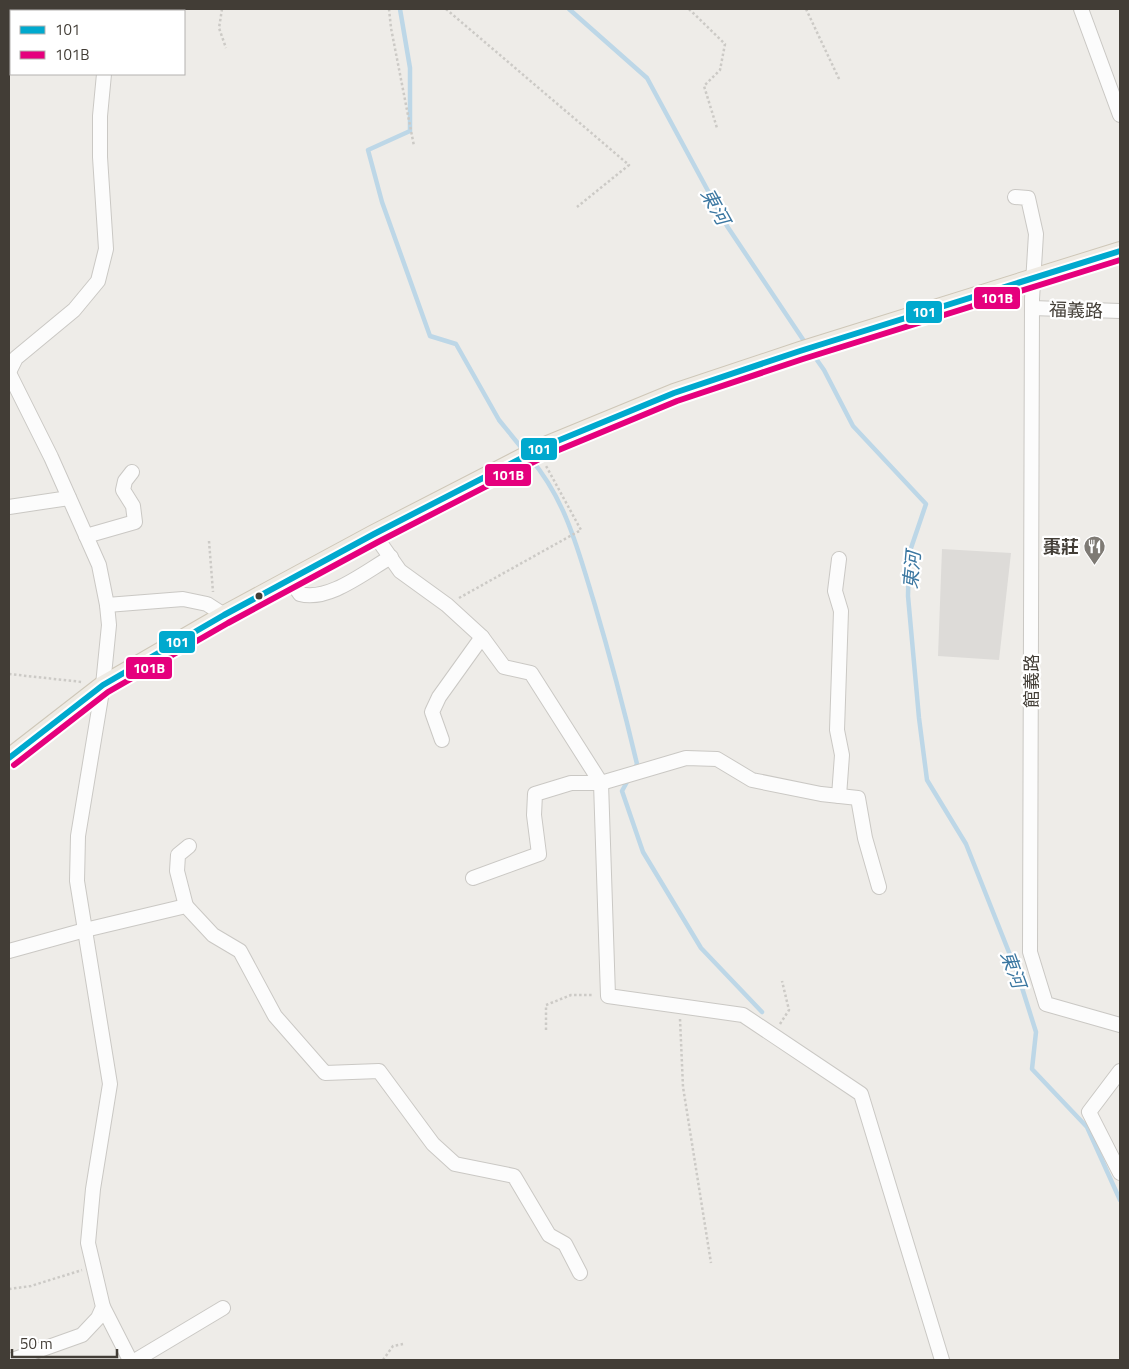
<svg xmlns="http://www.w3.org/2000/svg" width="1129" height="1369" viewBox="0 0 1129 1369" font-family="'Titillium Web','Noto Sans TC',sans-serif">
	<style>
		.parking { fill: #dddbd8 }
		.lines { fill: none; stroke-linecap: round; stroke-linejoin: round }
		.stream { stroke: #bdd7e7; stroke-width: 4.5 }
		.minor-casing { stroke: #cac8c4; stroke-width: 16 }
		.major-casing { stroke: #cec7b8; stroke-width: 20 }
		.path { stroke: #cccac6; stroke-width: 2.5; stroke-dasharray: 2.5 2.5; stroke-linecap: butt }
		.minor { stroke: #fcfcfc; stroke-width: 14 }
		.major { stroke: #efebe4; stroke-width: 18 }
		.bus-1-casing { stroke: #fff; stroke-width: 10 }
		.bus-2-casing { stroke: #fff; stroke-width: 10 }
		.bus-1 { stroke: #00a9ce; stroke-width: 6 }
		.bus-2 { stroke: #e5007d; stroke-width: 6 }
		.bus-dot { fill: #423d36; stroke: #fff; stroke-width: 2 }
		.labels { text-anchor: middle; dominant-baseline: central; stroke-width: 4.5; stroke-linejoin: round; paint-order: stroke }
		.street-label { font-size: 18px; fill: #423d36; stroke: #fff }
		.poi-label { font-size: 18px; font-weight: bold; fill: #423d36; stroke: #fff; text-anchor: end }
		.water-label { font-size: 19px; font-style: italic; fill: #3b77a1; stroke: #fff }
		.line-badge { stroke: #fff; stroke-width: 2 }
		.badge-label { font-size: 14px; text-anchor: middle; font-weight: bold; fill: #fff }
	</style>
	<rect width="100%" height="100%" fill="#eeece8"/>
	<polygon class="parking" points="942,549 1011,553 999,660 938,656"/>
	<g class="lines">
		<g class="stream">
			<polyline points="400,9 410,68 410,131 368,150 382,202 430,336 456,344 499,420 525,452"/>
			<polyline points="569,9 647,78 727,226 806,344"/>
			<polyline points="812,353 824,370 853,426 926,504 909,554 908,596 919,718 927,780 966,844 1018,975 1036,1032 1032,1069 1087,1127 1120,1200"/>
			<path d="M530 458C566 500 578 550 594 602 610 656 624 709 637 764L633 771"/>
			<polyline points="628,780 622,791 643,852 701,948 762,1012"/>
		</g>
		<defs>
			<g id="minor">
				<polyline points="1081,9 1120,115"/>
				<polyline points="19,11 19,9"/>
				<polyline points="109,11 110,9"/>
				<polyline points="9,56 11,57"/>
				<polyline points="1015,197 1028,198 1036,234 1032,299 1030,952 1046,1004 1120,1025"/>
				<polyline points="1032,308 1120,311"/>
				<polyline points="9,372 16,358 74,310 98,281 106,249 100,157 100,116 104,74"/>
				<polyline points="9,373 51,457 99,565 107,605 109,625 103,685 78,836 77,881 110,1084 93,1189 88,1243 103,1307 98,1318 82,1335 12,1360"/>
				<polyline points="9,507 69,498"/>
				<polyline points="374,534 400,571 447,605 482,637 504,667 531,673 601,783 608,996 743,1015 861,1094 942,1360"/>
				<polyline points="86,536 135,522 133,506 123,490 125,481 132,472"/>
				<polyline points="839,559 835,591 841,611 837,730 842,755 839,796"/>
				<path d="M290 579 300 594C329 602 366 571 391 557"/>
				<polyline points="107,605 183,599 207,604 224,615"/>
				<polyline points="442,740 432,712 439,697 482,637"/>
				<polyline points="473,878 539,854 534,815 535,794 571,783 601,783 686,758 717,759 752,780 821,794 858,798 865,838 879,887"/>
				<polyline points="186,906 177,871 178,855 189,846"/>
				<polyline points="9,951 85,930 186,906 213,935 240,951 275,1016 325,1073 379,1071 433,1144 455,1164 514,1176 549,1235 565,1244 580,1273"/>
				<polyline points="1120,1071 1089,1112 1120,1173"/>
				<polyline points="103,1307 130,1360"/>
				<polyline points="136,1360 223,1308"/>
			</g>
			<polyline id="major" points="9,758 103,685 224,615 374,534 545,446 674,393 800,351 1120,251"/>
		</defs>
		<use href="#minor" class="minor-casing"/>
		<use href="#major" class="major-casing"/>
		<g class="path">
			<polyline points="222,9 219,28 226,48"/>
			<polyline points="389,9 391,28 414,146"/>
			<polyline points="446,9 629,165 577,207"/>
			<polyline points="689,9 725,44 720,70 704,86 717,128"/>
			<polyline points="806,9 840,81"/>
			<polyline points="209,541 213,592"/>
			<polyline points="459,598 581,530 545,464"/>
			<polyline points="9,674 82,682"/>
			<polyline points="680,1019 683,1087 711,1263"/>
			<polyline points="780,1024 789,1010 782,981"/>
			<polyline points="546,1030 546,1005 571,995 594,995"/>
			<polyline points="9,1289 31,1286 82,1270"/>
			<polyline points="383,1360 393,1346 403,1344"/>
		</g>
		<use href="#minor" class="minor"/>
		<use href="#major" class="major"/>
		<defs>
			<polyline id="bus-1" points="9,758 103,685 224,615 374,534 545,446 674,393 800,351 1120,251"/>
			<polyline id="bus-2" points="14,765 108,692 228,623 378,542 549,454 677,401 803,359 1120,260"/>
		</defs>
		<use href="#bus-1" class="bus-1-casing"/>
		<use href="#bus-2" class="bus-2-casing"/>
		<use href="#bus-1" class="bus-1"/>
		<use href="#bus-2" class="bus-2"/>
	</g>
	<defs>
		<symbol id="restaurant-pin" viewBox="-11 -11 22 30"><path d="M0 17L-7.5 6A9.5 9.5 0 1 1 7.5 6Z" fill="#7e7a74" stroke="#fff"/><path d="M-5-6h1v4h1v-4h1v4h1v-4h1v5L-1.5 .5V6h-2V.5L-5-1ZM5-6V6H3V1.5H1.5Q1.5-4 5-6Z" fill="#fff"/></symbol>
	</defs>
	<g fill-rule="evenodd">
		<use href="#restaurant-pin" x="1082" y="534" width="25" height="34"/>
	</g>
	<circle class="bus-dot" cx="259" cy="596" r="4.5"/>
	<g class="labels">
		<g class="street-label">
			<text transform="translate(1076 310) rotate(2)">福義路</text>
			<text transform="translate(1031 681) rotate(-90)">館義路</text>
		</g>
		<g class="poi-label">
			<text x="1079" y="546">棗莊</text>
		</g>
		<g class="water-label">
			<text transform="translate(716 206) rotate(61)">東河</text>
			<text transform="translate(911 570) rotate(-85)">東河</text>
			<text transform="translate(1014 969) rotate(70)">東河</text>
		</g>
	</g>
	<g class="line-badge">
		<rect x="973" y="286" width="48" height="24" rx="5" fill="#e5007d"/>
		<rect x="905" y="300" width="38" height="24" rx="5" fill="#00a9ce"/>
		<rect x="520" y="437" width="38" height="24" rx="5" fill="#00a9ce"/>
		<rect x="484" y="463" width="48" height="24" rx="5" fill="#e5007d"/>
		<rect x="158" y="630" width="38" height="24" rx="5" fill="#00a9ce"/>
		<rect x="125" y="656" width="48" height="24" rx="5" fill="#e5007d"/>
	</g>
	<g class="badge-label">
		<text x="997" y="303">101B</text>
		<text x="924" y="317">101</text>
		<text x="539" y="454">101</text>
		<text x="508" y="480">101B</text>
		<text x="177" y="647">101</text>
		<text x="149" y="673">101B</text>
	</g>
	<rect width="1129" height="1369" fill="none" stroke="#423d36" stroke-width="20"/>
	<rect x="10" y="10" width="175" height="65" fill="#ffffff" stroke="#b3b1af"/>
	<rect x="20" y="26" width="25" height="8" fill="#00a9ce" stroke="#b3b1af"/>
	<text x="55" y="35" font-size="15" fill="#423d36">101</text>
	<rect x="20" y="51" width="25" height="8" fill="#e5007d" stroke="#b3b1af"/>
	<text x="55" y="60" font-size="15" fill="#423d36">101B</text>
	<path d="M12 1349v8h105v-8" fill="none" stroke="#423d36" stroke-width="2.5"/>
	<text x="20" y="1349" font-size="15" fill="#423d36" stroke="#ffffff" stroke-width="4" paint-order="stroke">50 m</text>
</svg>
